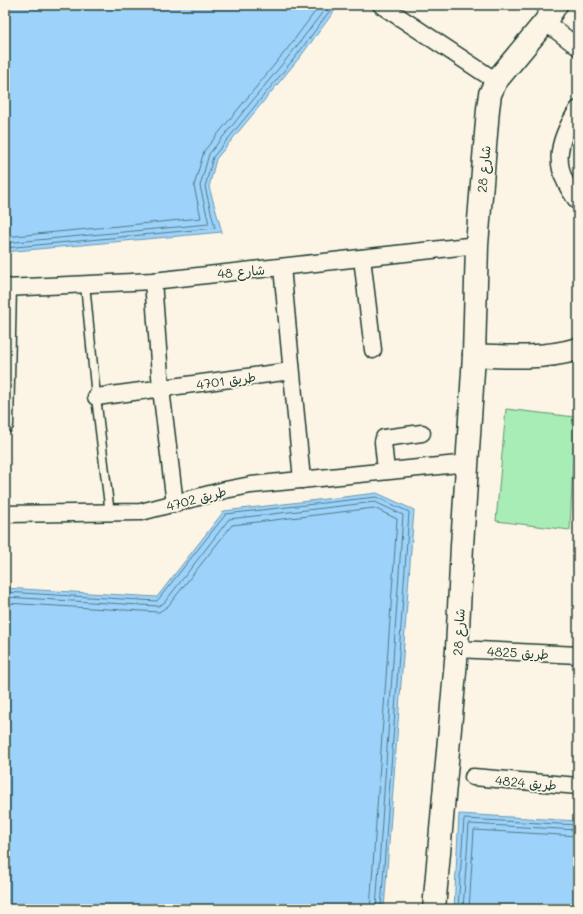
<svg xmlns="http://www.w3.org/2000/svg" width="583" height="914" viewBox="0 0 583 914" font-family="Mali,'Playpen Sans Arabic',sans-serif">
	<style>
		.green { fill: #a8ecb6; stroke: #649475 }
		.water { fill: #9dd3fb; stroke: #6b97ab }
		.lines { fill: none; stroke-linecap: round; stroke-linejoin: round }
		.shore { stroke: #517984; stroke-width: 1 }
		.lane-casing { stroke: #1f3d34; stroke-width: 11 }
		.street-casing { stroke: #1f3d34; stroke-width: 19 }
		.secondary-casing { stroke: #1f3d34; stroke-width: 25 }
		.lane { stroke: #fcf5e5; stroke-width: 8 }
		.street { stroke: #fcf5e5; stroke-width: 16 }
		.secondary { stroke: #fcf5e5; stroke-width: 22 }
		.labels { text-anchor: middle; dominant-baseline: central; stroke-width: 3.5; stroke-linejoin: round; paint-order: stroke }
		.street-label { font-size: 13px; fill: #1f3d34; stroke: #fcf5e5 }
	</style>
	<rect width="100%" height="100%" fill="#fcf5e5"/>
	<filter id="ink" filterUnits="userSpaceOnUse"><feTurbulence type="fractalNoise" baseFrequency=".025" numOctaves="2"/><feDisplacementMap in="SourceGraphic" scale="8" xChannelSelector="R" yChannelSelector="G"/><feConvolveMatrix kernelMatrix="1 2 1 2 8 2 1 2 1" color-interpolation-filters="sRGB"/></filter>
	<g filter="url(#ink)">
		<polygon class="green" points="506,409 575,417 570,530 496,521"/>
		<g class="water">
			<polygon points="5,5 339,5 300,57 216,159 209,187 222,232 5,252"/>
			<polygon points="377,493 414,510 384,909 5,909 5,588 157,597 224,511"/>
			<polygon points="459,814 578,821 578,909 454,909"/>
		</g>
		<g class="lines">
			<g class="shore">
				<polyline points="5,237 201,218 194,186 204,151 288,48 320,5"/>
				<polyline points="5,243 209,224 200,186 209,154 293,51 328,5"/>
				<polyline points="5,248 215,228 205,187 213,157 297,55 334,5"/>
				<polyline points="5,592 157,601 226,514 376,497 409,512 381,909"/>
				<polyline points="5,597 158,606 164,603 229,519 375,502 403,515 376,909"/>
				<polyline points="5,603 159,612 168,606 232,525 374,508 397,519 370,909"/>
				<polyline points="458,909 464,819 578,825"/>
				<polyline points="463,909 469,824 578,830"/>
				<polyline points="469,909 474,830 578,836"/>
			</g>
			<defs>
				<polyline id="lane" points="85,284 96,397 110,514"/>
				<g id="street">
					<polyline points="381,5 496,81"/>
					<polyline points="545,22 578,47"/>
					<path d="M578 109C556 143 551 168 578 202"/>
					<polyline points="362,258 373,350"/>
					<polyline points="282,267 302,480"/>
					<polyline points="153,281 161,389 175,504"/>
					<polyline points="5,288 153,281 477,245"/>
					<polyline points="96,397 291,371"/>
					<polyline points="5,425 8,287"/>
					<polyline points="386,471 383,442 384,438 422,433"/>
					<polyline points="5,514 141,512 225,490 251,485 468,463"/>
					<polyline points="457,649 578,655"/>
					<polyline points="473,777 578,786"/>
				</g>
				<g id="secondary">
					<path d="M474 355C508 357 545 359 578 349"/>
					<polyline points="434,909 457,649 462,546 474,355 477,245 488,109 490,94 496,81 545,22 556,5"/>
				</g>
			</defs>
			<use href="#lane" class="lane-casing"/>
			<use href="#street" class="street-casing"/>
			<use href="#secondary" class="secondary-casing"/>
			<use href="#lane" class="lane"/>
			<use href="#street" class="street"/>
			<use href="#secondary" class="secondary"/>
		</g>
	</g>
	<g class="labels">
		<g class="street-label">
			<text transform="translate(483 169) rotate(-85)">شارع 28</text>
			<text transform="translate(241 271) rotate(-5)">شارع 48</text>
			<text transform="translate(226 380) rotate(-8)">طريق 4701</text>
			<text transform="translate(196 498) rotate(-15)">طريق 4702</text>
			<text transform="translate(458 632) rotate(-87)">شارع 28</text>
			<text transform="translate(518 652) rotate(3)">طريق 4825</text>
			<text transform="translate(526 782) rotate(5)">طريق 4824</text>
		</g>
	</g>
	<rect width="583" height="914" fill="none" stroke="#fcf5e5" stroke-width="20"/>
	<rect x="10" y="10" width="563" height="894" fill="none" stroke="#1f3d34" stroke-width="1.5" filter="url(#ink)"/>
</svg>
